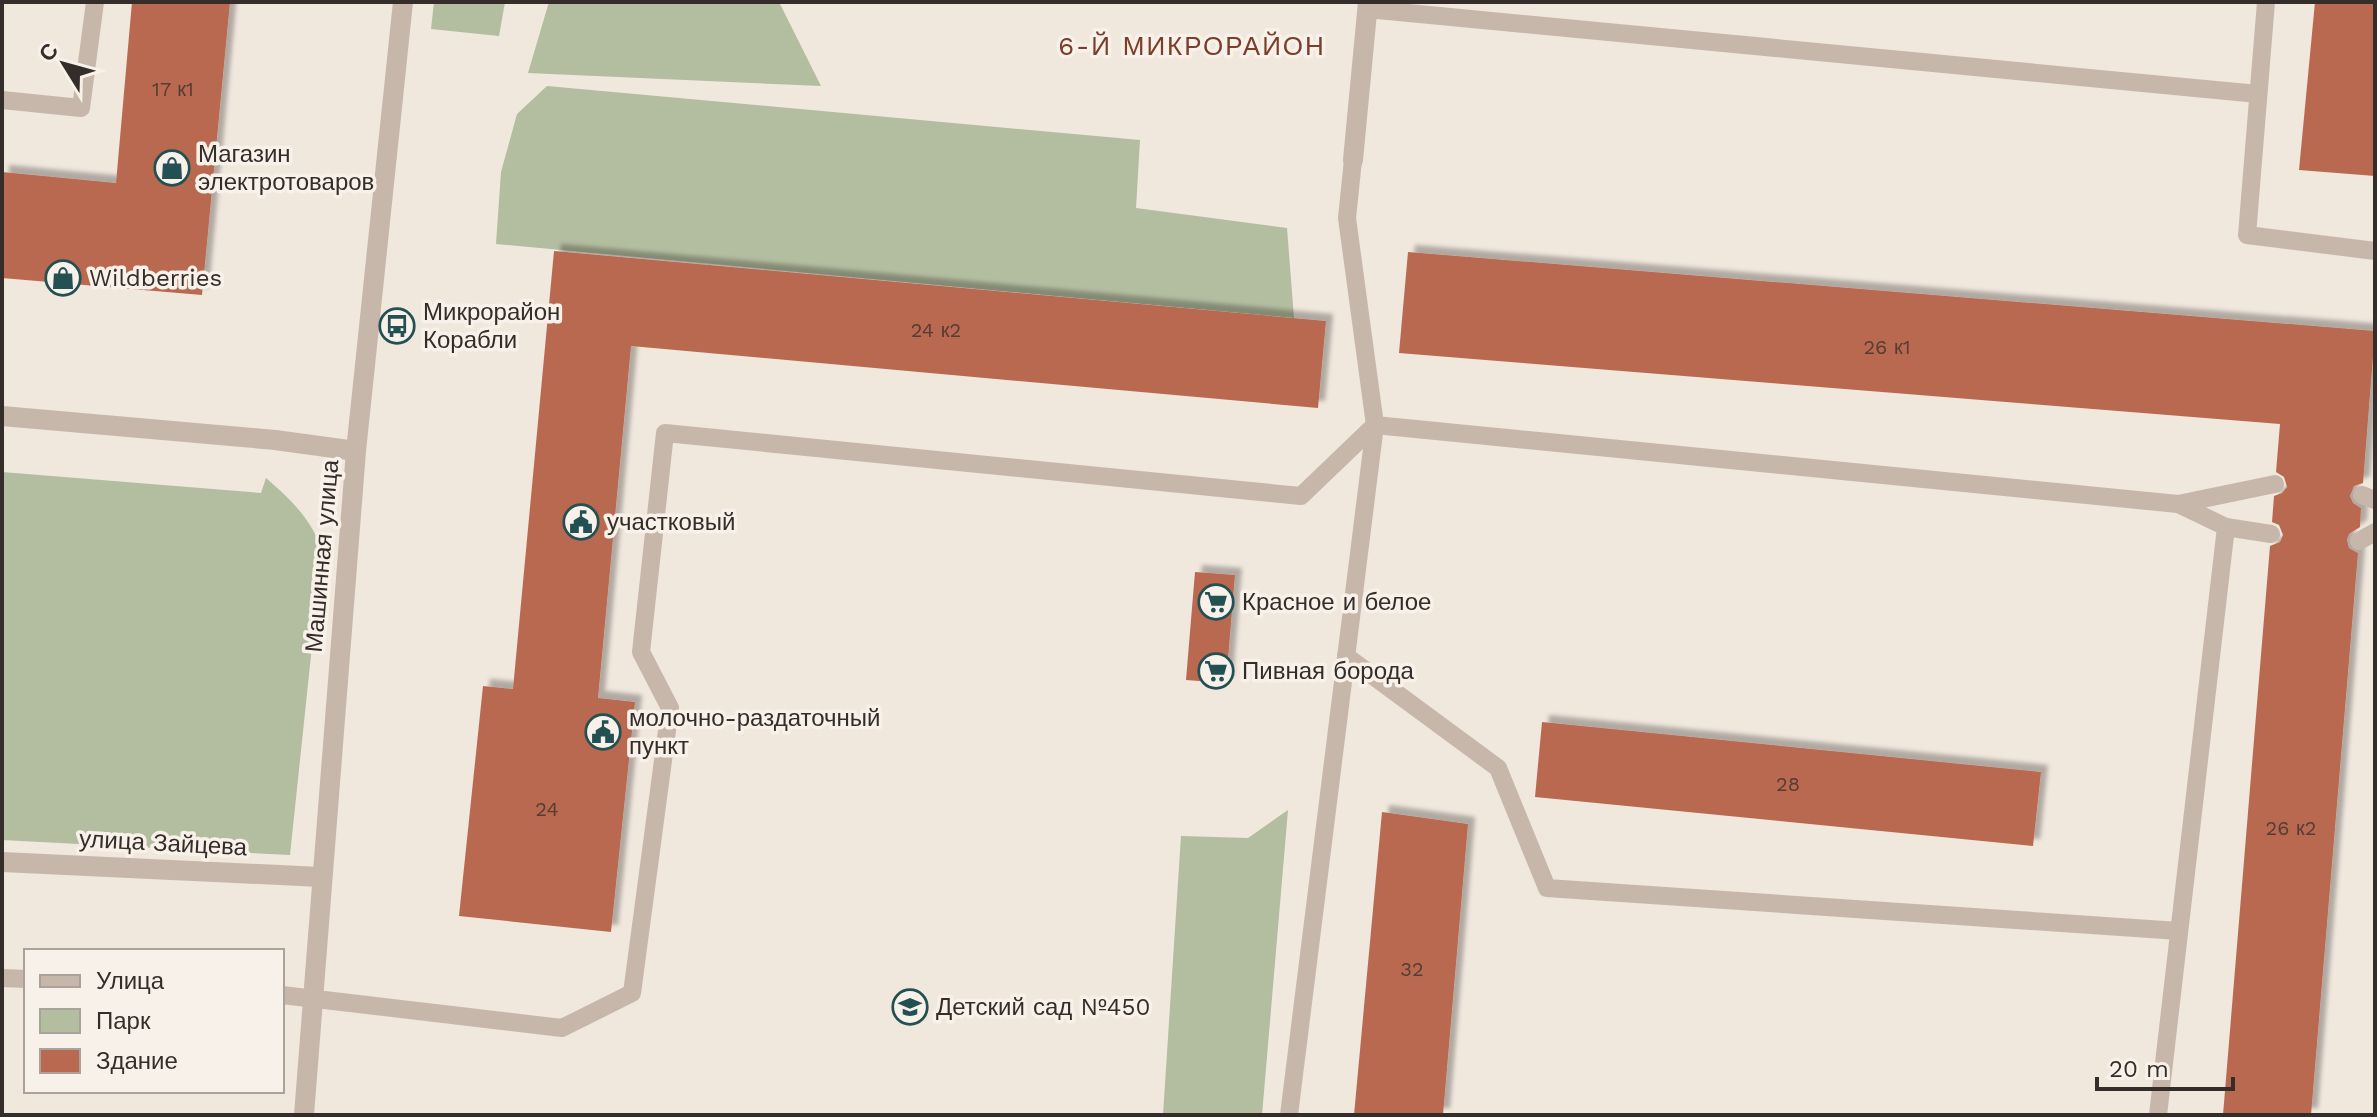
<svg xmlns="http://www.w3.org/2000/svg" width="2377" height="1117" viewBox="0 0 2377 1117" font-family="'Work Sans',sans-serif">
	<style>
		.green { fill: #b3bd9f }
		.building { fill: #ba6951; filter: url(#shadow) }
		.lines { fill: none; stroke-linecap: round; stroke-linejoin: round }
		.service { stroke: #c7b7aa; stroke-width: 18 }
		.minor { stroke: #c7b7aa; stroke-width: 20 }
		.labels { text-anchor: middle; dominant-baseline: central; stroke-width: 7; stroke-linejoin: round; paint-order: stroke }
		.number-label { font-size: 20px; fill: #563c33 }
		.poi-label { font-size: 24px; fill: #352d29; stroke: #f8f1e9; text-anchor: start }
		.street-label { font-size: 24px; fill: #352d29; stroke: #f8f1e9 }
		.neighbourhood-label { font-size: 26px; letter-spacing: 2px; fill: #7c3d2a; stroke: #f8f1e9 }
	</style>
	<defs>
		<filter id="shadow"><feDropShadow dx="7" dy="-7" stdDeviation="2" flood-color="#0004"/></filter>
	</defs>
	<rect width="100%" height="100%" fill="#f0e7dd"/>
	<g class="green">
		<polygon points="434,2 505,2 499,36 431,29"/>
		<polygon points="549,2 779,2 821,86 528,73"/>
		<polygon points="547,86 1140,140 1136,208 1287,228 1294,318 496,244 501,172 517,114"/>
		<path d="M2 472 261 493 266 478C290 499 312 519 322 551L290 855 2 840Z"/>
		<polygon points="1288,810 1262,1115 1163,1115 1181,836 1248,838"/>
	</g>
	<g class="building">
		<polygon points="132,2 230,2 202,295 2,278 2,172 116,183"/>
		<polygon points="2315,2 2375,2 2375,176 2299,170"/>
		<polygon points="554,251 1326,321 1318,408 631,346 598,698 635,702 611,932 459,916 483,686 513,689"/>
		<polygon points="1408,252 2375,331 2363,483 2354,486 2350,496 2353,503 2361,508 2360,527 2349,534 2347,540 2349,548 2358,553 2311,1115 2223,1115 2270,546 2280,542 2283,535 2279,525 2272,522 2274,496 2282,493 2287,487 2284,477 2276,472 2280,424 1399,353"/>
		<polygon points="1195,572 1235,575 1226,683 1186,680"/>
		<polygon points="1542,722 2041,772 2033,846 1535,797"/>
		<polygon points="1382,812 1468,824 1443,1115 1354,1115"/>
	</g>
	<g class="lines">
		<g class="service">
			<polyline points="2266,2 2247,235 2375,251"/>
			<polyline points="1367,9 2258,94"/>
			<polyline points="2,100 81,108 95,2"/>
			<polyline points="2362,495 2375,500"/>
			<polyline points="2178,504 2275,484"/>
			<polyline points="2359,541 2375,532"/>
			<polyline points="1346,656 1498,768 1547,888 2179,931"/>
			<polyline points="2,978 26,979"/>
			<polyline points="282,995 562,1028 632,993 670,708 641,652 665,433 1301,496 1375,425 2178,504 2226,527 2271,534"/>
			<polyline points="1289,1115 1375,425 1347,218 1353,160"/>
			<polyline points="2158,1115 2226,527"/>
		</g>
		<g class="minor">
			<polyline points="1353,160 1368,2"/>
			<polyline points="2,416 275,440 356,451"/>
			<polyline points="2,862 321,877"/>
			<polyline points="304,1115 356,451 403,2"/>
		</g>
	</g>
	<defs>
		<symbol id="shop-ring" viewBox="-11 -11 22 22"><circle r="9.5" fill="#f8f1e9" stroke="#235052" stroke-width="1.5"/><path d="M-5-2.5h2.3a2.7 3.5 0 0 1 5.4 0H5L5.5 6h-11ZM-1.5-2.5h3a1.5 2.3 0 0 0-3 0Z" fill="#235052"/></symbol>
		<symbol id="bus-ring" viewBox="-11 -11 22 22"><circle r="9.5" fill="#f8f1e9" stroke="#235052" stroke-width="1.5"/><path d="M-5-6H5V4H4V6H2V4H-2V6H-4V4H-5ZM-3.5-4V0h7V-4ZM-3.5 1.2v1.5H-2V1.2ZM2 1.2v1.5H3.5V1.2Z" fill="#235052"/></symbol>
		<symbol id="civic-ring" viewBox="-11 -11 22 22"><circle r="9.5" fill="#f8f1e9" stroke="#235052" stroke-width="1.5"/><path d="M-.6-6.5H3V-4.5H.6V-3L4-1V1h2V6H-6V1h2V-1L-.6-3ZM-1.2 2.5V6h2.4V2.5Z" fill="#235052"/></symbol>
		<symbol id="supermarket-ring" viewBox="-11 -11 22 22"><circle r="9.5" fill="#f8f1e9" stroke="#235052" stroke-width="1.5"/><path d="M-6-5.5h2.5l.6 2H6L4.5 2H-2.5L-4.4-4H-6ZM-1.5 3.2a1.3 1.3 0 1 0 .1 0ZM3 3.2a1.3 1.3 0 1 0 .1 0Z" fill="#235052"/></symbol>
		<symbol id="school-ring" viewBox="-11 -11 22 22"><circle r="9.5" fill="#f8f1e9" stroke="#235052" stroke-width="1.5"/><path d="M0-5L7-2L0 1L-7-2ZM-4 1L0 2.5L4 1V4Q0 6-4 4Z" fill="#235052"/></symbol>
	</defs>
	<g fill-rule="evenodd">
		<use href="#shop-ring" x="152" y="148" width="40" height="40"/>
		<use href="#shop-ring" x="43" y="258" width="40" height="40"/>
		<use href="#bus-ring" x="377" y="306" width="40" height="40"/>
		<use href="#civic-ring" x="561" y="502" width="40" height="40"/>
		<use href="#supermarket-ring" x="1196" y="582" width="40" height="40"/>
		<use href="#supermarket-ring" x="1196" y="651" width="40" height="40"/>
		<use href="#civic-ring" x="583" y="712" width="40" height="40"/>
		<use href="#school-ring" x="890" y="987" width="40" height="40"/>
	</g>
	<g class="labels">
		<g class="number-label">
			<text x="173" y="89">17 к1</text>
			<text x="936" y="330">24 к2</text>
			<text x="1887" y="347">26 к1</text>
			<text x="1788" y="784">28</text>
			<text x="547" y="809">24</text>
			<text x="2291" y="828">26 к2</text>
			<text x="1412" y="969">32</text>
		</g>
		<g class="poi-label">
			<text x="198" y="154">Магазин<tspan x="198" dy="28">электротоваров</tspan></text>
			<text x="89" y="278">Wildberries</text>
			<text x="423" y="312">Микрорайон<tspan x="423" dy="28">Корабли</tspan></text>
			<text x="607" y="522">участковый</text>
			<text x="1242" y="602">Красное и белое</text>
			<text x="1242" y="671">Пивная борода</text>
			<text x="629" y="718">молочно-раздаточный<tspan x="629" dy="28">пункт</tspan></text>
			<text x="936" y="1007">Детский сад №450</text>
		</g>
		<g class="street-label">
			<text transform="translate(322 556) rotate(-85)">Машинная улица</text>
			<text transform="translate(163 843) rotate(3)">улица Зайцева</text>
		</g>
		<g class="neighbourhood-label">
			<text x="1192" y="46">6-Й МИКРОРАЙОН</text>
		</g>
	</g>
	<rect width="2377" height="1117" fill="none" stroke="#352d29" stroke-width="8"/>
	<rect x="24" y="949" width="260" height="144" fill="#f8f1e9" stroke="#aaa39c" stroke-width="2"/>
	<rect x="40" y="975" width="40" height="12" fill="#c7b7aa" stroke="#aaa39c" stroke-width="2"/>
	<text x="96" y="989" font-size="24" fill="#352d29">Улица</text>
	<rect x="40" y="1009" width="40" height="24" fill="#b3bd9f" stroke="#aaa39c" stroke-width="2"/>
	<text x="96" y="1029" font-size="24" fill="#352d29">Парк</text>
	<rect x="40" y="1049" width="40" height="24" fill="#ba6951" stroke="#aaa39c" stroke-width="2"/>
	<text x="96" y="1069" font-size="24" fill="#352d29">Здание</text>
	<g transform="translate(64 64) rotate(307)" stroke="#f8f1e9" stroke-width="6" paint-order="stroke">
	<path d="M0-6L14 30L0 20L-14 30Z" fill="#352d29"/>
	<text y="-12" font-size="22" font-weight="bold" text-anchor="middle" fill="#352d29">С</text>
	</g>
	<path d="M2097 1077v12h136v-12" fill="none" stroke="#352d29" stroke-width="4"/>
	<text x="2109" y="1077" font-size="24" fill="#352d29" stroke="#f8f1e9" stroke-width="6" paint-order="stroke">20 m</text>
</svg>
